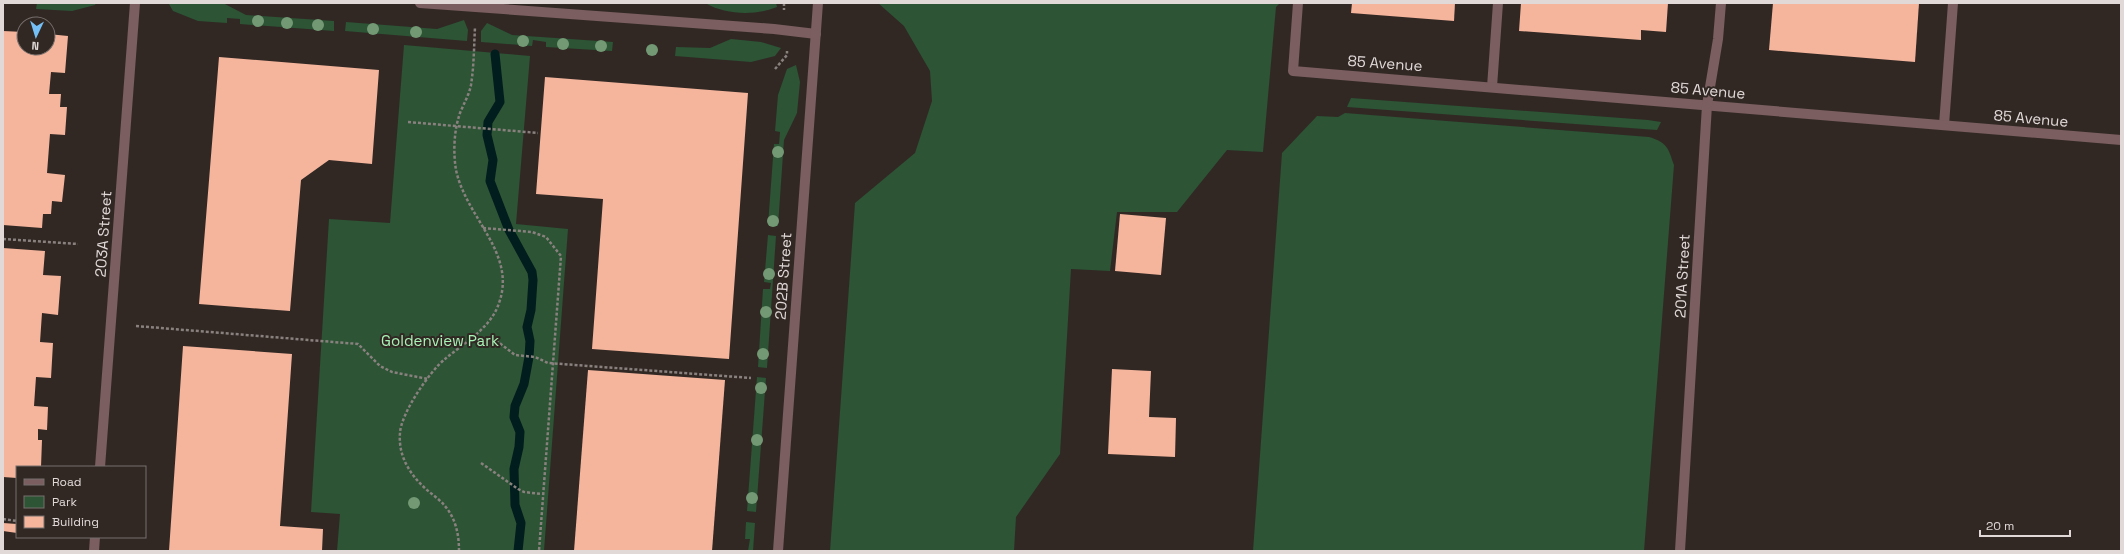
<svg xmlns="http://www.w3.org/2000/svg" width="2124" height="554" viewBox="0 0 2124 554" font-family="'Space Grotesk',sans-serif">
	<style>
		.green { fill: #2c5435 }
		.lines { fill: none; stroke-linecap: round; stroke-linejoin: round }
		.stream { stroke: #021d1d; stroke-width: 9 }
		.building { fill: #f5b59d }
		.path { stroke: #89817e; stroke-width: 2.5; stroke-dasharray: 3 2; stroke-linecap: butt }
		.lane { stroke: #7a5e60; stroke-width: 10 }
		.street { stroke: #7a5e60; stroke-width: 10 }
		.tree { fill: #729874 }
		.labels { text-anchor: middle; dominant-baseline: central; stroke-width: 4; stroke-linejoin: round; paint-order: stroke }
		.street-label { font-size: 15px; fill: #e0d9d7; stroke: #312824 }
		.park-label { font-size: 15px; fill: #a8f3b6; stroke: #312824 }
	</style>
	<rect width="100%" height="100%" fill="#312824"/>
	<g class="green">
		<polygon points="37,3 96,3 95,5 72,11 36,9"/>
		<polygon points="171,3 223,3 246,15 334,21 334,31 240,24 240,19 227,18 227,23 198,21 173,11 169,4"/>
		<path d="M705 3H776L777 7C755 16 726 15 705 3Z"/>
		<polygon points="878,3 1280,3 1276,7 1263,152 1227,150 1177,212 1117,212 1110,271 1071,269 1060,454 1016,517 1014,551 830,551 855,203 915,153 932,101 930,71 904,26"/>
		<polygon points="464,20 468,30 467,41 345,31 346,22 437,29"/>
		<polygon points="487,23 512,35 613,42 612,51 546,47 546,42 533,40 532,46 481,42 481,31"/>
		<polygon points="731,39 761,42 781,48 775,56 751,62 675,56 676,47 710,48"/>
		<polygon points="404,45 530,56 516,224 568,229 544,551 337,551 340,514 311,512 329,219 390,223"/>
		<polygon points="796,65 800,82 797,113 784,140 778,226 768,225 774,144 779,144 780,132 775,131 778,95 787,69"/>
		<polygon points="1351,98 1648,120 1661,122 1657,130 1347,107"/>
		<path d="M1345 113 1649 137C1668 143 1668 148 1674 165L1644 551H1253L1282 153 1317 116 1338 117Z"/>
		<polygon points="768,235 776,236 767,368 758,367 763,289 770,289 771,283 764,282"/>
		<polygon points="757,377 766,378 756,512 747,511"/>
		<polygon points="746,522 755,523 753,551 748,551 750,539 745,539"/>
	</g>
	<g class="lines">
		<polyline class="stream" points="495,54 500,102 488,122 487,135 493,160 490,181 509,230 532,272 533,280 531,310 527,327 530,341 529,357 524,384 515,406 514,417 520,432 519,447 514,469 515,505 521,523 518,551"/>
	</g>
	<g class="building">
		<polygon points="1352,3 1455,3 1454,21 1351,13"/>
		<polygon points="1521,3 1668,3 1666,32 1641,30 1641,40 1519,31"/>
		<polygon points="1773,3 1919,3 1915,62 1769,50"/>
		<polygon points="3,31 24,32 24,48 48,48 48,34 68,36 65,73 51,72 49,94 61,94 60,107 67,107 65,135 50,134 47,173 65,175 62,202 52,201 51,214 43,214 42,228 3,225"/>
		<polygon points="219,57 379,70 372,164 329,160 301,180 290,311 199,304"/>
		<polygon points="545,77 748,93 729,359 592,349 603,199 536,194"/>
		<polygon points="1120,214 1166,218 1161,275 1115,271"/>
		<polygon points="3,248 45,251 43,275 61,276 58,315 42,313 40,342 53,343 51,378 36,377 34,406 48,407 47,430 38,429 38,440 42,440 41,467 17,467 17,478 3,477"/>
		<polygon points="183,346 292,354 280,526 323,529 322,551 169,551"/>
		<polygon points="1112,369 1151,371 1149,417 1176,418 1175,457 1108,454"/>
		<polygon points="588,370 725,380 712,551 574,551"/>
		<polygon points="3,523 17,524 17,533 3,531"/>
	</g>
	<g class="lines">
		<g class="path">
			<polyline points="784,3 784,10"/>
			<polyline points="775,69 787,55 787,51"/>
			<polyline points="408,122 538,133"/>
			<polyline points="483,228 532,232 546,237 561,256 539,551"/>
			<polyline points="3,239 78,244"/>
			<polyline points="136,326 358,344 380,366 392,372 428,379"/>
			<polyline points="471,340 484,339 497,341 515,355 535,357 548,363 751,378"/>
			<polyline points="481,463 518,489 524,492 542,494"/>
			<polyline points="3,519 17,521"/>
			<path d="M459 551C459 535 456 519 445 506 440 500 433 495 427 490 410 475 398 456 400 433 401 413 430 371 445 359 464 343 491 328 499 303 517 253 466 218 456 170 453 152 454 130 460 113 464 103 469 95 471 85 474 66 474 46 475 27"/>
		</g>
		<g class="lane">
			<polyline points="1492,87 1498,3"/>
			<polyline points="1944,125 1953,3"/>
		</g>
		<g class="street">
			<polyline points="420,3 774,29 816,34"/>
			<polyline points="1298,3 1293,71 2121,140"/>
			<polyline points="100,467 135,3"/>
			<polyline points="94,551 95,537"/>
			<polyline points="778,551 818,3"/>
			<polyline points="1680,551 1707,105 1718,39 1721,3"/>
		</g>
	</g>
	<g class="tree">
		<circle cx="258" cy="21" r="6"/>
		<circle cx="287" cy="23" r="6"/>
		<circle cx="318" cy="25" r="6"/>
		<circle cx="373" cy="29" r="6"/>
		<circle cx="416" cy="32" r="6"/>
		<circle cx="523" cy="41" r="6"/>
		<circle cx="563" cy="44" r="6"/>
		<circle cx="601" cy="46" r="6"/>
		<circle cx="652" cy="50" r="6"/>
		<circle cx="778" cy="152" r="6"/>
		<circle cx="773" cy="221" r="6"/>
		<circle cx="769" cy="274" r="6"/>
		<circle cx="766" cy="312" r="6"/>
		<circle cx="763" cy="354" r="6"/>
		<circle cx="761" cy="388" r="6"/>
		<circle cx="757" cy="440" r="6"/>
		<circle cx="752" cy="498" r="6"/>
		<circle cx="414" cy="503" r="6"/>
	</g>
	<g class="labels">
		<g class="street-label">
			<text transform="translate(1385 63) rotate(4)">85 Avenue</text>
			<text transform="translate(1708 90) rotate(5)">85 Avenue</text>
			<text transform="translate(2031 118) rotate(5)">85 Avenue</text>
			<text transform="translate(103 234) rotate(-86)">203A Street</text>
			<text transform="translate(783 276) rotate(-86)">202B Street</text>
			<text transform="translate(1682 276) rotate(-87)">201A Street</text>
		</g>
		<g class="park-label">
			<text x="440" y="340">Goldenview Park</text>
		</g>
	</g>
	<rect width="2124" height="554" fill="none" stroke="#e0d9d7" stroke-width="8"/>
	<rect x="16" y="466" width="130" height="72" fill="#312824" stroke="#776f6c"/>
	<rect x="24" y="479" width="20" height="6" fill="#7a5e60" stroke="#776f6c"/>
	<text x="52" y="486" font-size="12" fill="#e0d9d7">Road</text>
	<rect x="24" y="496" width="20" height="12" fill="#2c5435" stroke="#776f6c"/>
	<text x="52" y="506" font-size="12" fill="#e0d9d7">Park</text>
	<rect x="24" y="516" width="20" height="12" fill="#f5b59d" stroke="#776f6c"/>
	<text x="52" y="526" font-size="12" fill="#e0d9d7">Building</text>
	<g transform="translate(36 36) rotate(184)"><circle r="19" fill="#312824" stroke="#776f6c"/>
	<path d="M0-3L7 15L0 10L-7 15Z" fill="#74c0f6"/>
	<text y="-6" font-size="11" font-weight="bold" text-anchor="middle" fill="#e0d9d7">N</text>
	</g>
	<path d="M1980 530v6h90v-6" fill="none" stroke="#e0d9d7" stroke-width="2"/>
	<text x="1986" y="530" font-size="12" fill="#e0d9d7" stroke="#312824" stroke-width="3" paint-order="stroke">20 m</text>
</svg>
